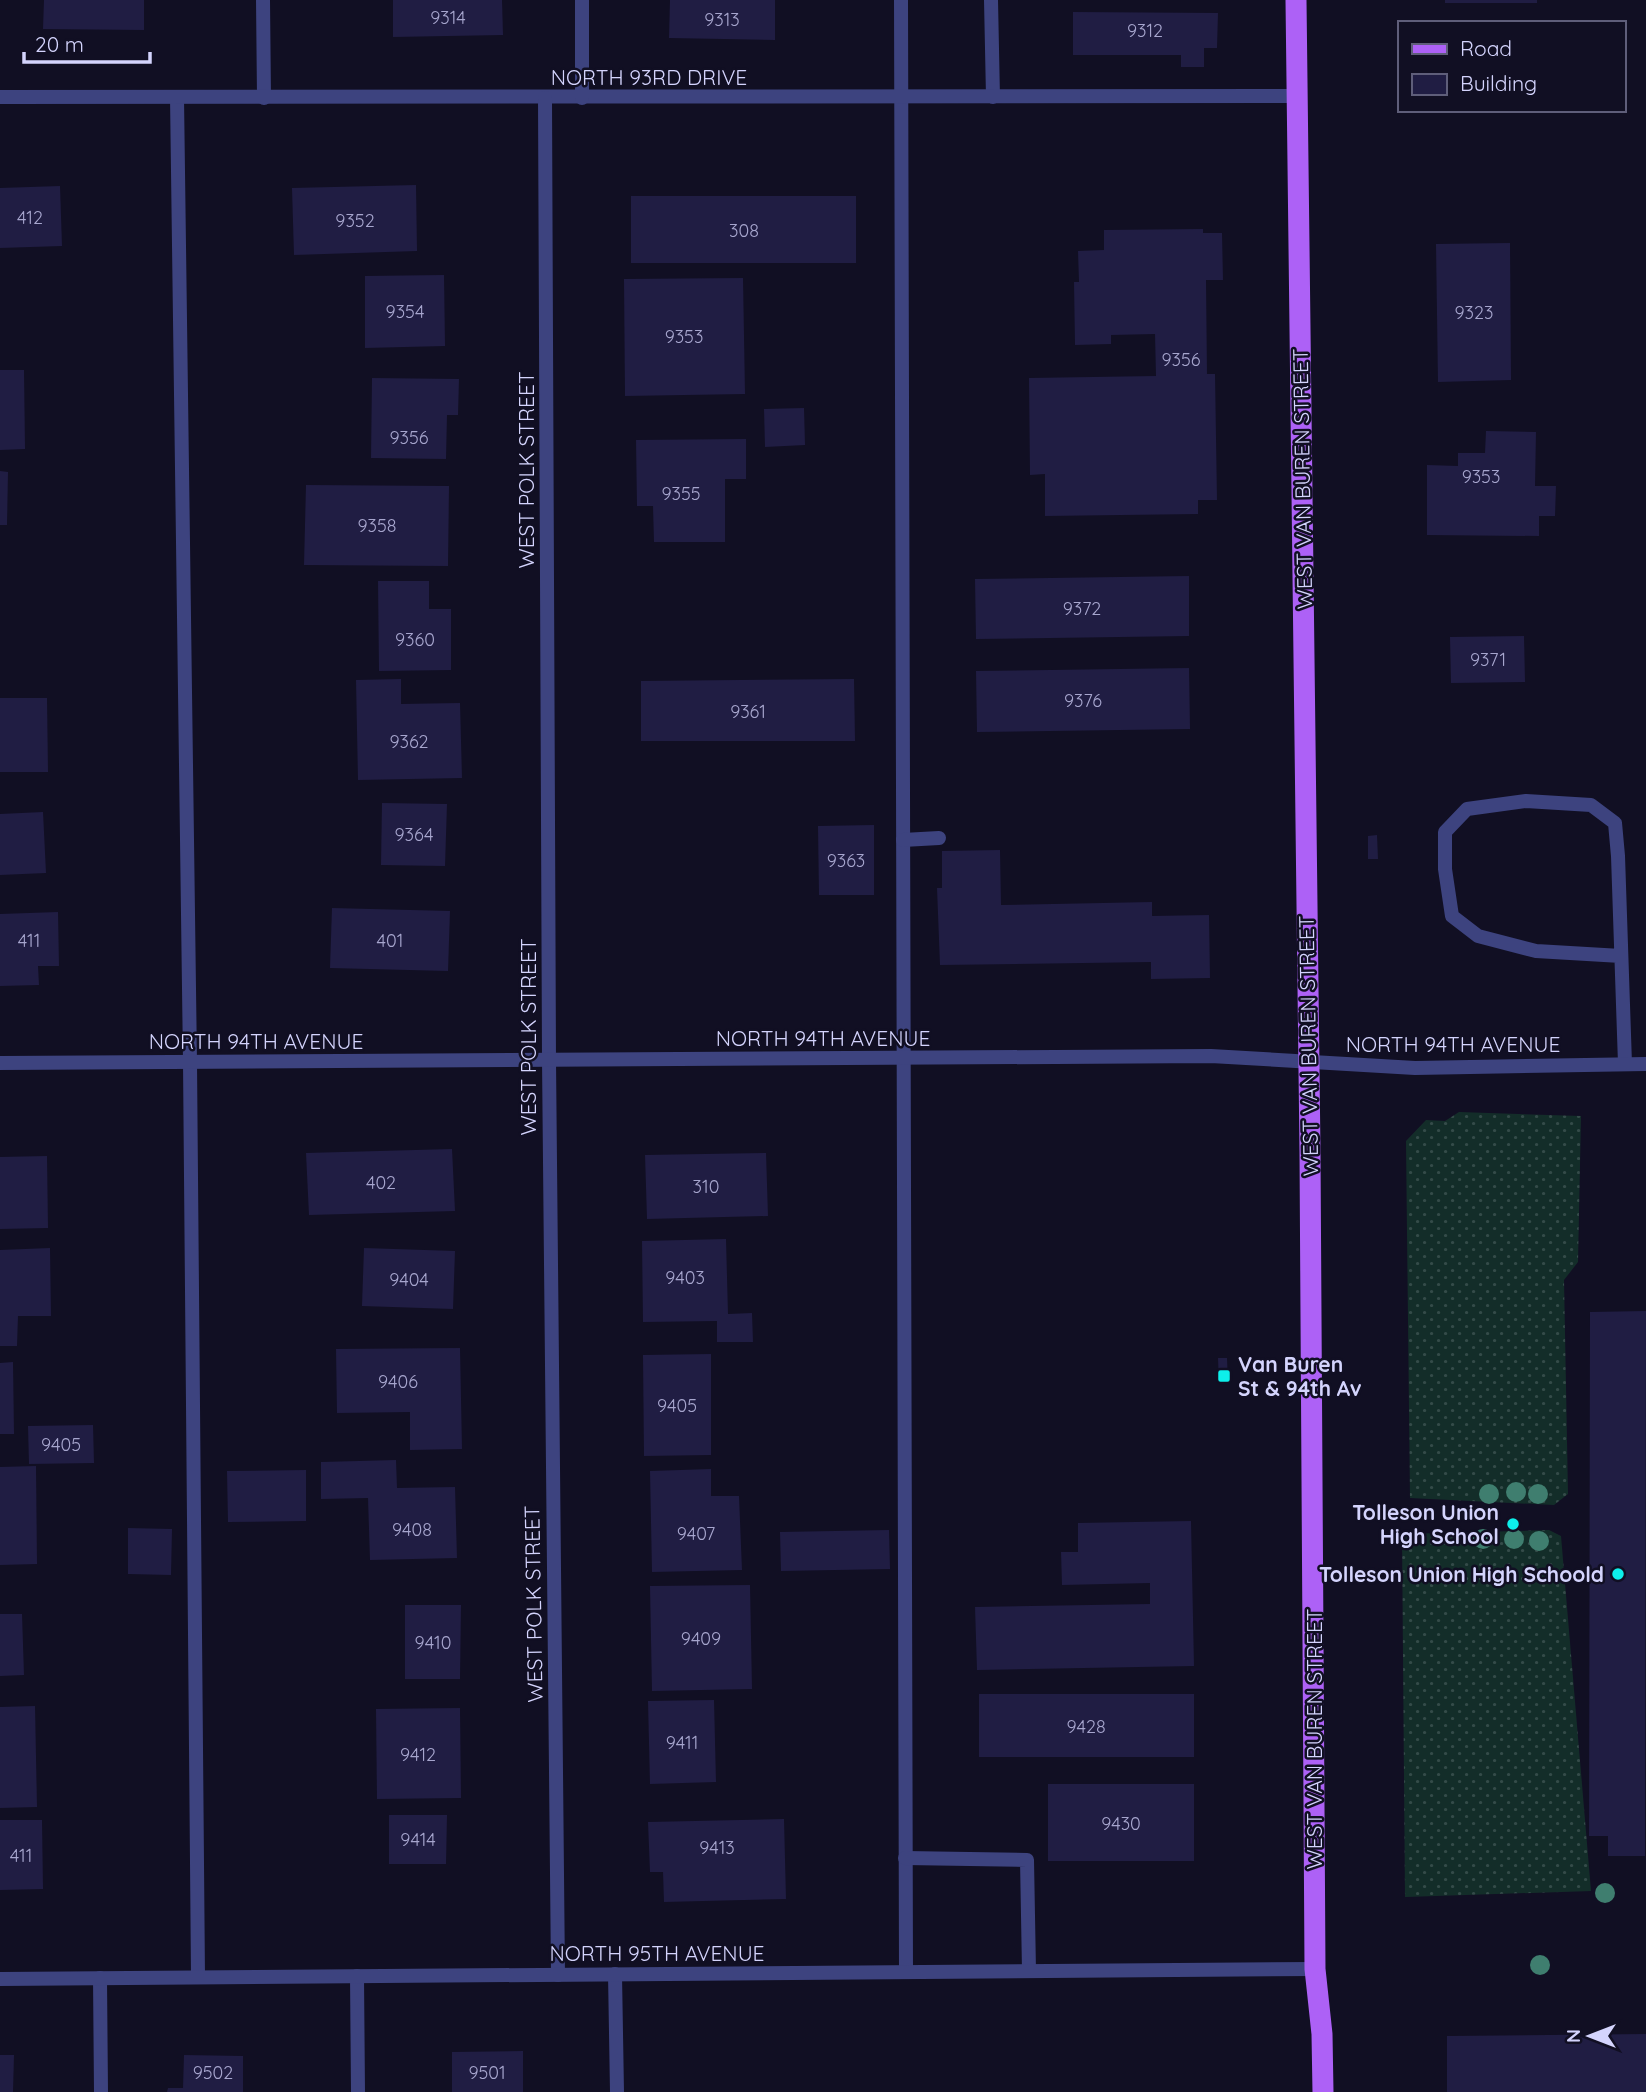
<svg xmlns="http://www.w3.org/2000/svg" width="1646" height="2092" viewBox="0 0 1646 2092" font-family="Quicksand,sans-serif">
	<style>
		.grass { fill: url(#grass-dots) }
		.building { fill: #201d43 }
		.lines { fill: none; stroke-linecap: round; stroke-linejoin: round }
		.lane { stroke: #3d437f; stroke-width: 14 }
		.street { stroke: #3d437f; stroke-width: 14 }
		.primary { stroke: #ad61f6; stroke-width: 21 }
		.tree { fill: #3f7e6f }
		.poi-dot { fill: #0defeb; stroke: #110f23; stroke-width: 2.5 }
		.labels { text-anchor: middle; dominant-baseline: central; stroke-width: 5; stroke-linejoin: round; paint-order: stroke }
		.number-label { font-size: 18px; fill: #a7a6ce }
		.street-label { font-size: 21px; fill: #d4d4fd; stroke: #110f23 }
		.poi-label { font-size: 21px; font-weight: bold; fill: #d4d4fd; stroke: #110f23; text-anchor: end }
	</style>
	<defs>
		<pattern id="grass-dots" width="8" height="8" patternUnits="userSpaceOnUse" patternTransform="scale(1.75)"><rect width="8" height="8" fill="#132d29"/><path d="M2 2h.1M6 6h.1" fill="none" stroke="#344b49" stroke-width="1.8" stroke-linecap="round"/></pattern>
	</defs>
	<rect width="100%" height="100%" fill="#110f23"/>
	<g class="grass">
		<polygon points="1459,1112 1581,1116 1578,1262 1564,1280 1568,1494 1554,1505 1410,1498 1406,1141 1426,1120 1445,1121"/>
		<polygon points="1549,1530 1561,1536 1591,1891 1405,1897 1402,1534"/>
	</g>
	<g class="building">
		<polygon points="44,0 144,0 144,30 43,29"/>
		<polygon points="393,0 502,0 503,35 393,37"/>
		<polygon points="670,0 775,0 775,40 669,38"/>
		<rect x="1445" y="0" width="92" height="3"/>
		<polygon points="1073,12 1218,13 1217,48 1204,48 1204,67 1181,67 1181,55 1073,55"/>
		<polygon points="416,185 417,251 294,255 292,188"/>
		<polygon points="60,186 62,246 0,248 0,188"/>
		<rect x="631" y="196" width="225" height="67"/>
		<polygon points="1203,229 1203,233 1222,233 1223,280 1206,280 1207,374 1215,374 1217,500 1198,500 1198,514 1045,516 1045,474 1030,475 1029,378 1156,376 1155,334 1111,335 1111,344 1075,345 1074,282 1079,282 1078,251 1104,250 1104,230"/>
		<polygon points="1510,243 1511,380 1438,382 1436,244"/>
		<polygon points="444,275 445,346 365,348 365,276"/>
		<polygon points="743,278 745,394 625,396 624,279"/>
		<polygon points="0,370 24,370 25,449 0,450"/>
		<polygon points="372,378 459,379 458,415 447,415 446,459 371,458"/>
		<polygon points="804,408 805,445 765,447 764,409"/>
		<polygon points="1486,431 1536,432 1535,486 1556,486 1555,516 1539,516 1539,536 1427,535 1427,465 1458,466 1458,453 1485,453"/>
		<polygon points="746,439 746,479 725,479 725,542 654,542 653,506 637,506 636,440"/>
		<polygon points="0,471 8,472 7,525 0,525"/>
		<polygon points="306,485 449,486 448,566 304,565"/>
		<polygon points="1189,576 1189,636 976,639 975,579"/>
		<polygon points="378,581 429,581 429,609 451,609 451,670 379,671"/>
		<polygon points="1524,636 1525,682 1451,683 1450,637"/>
		<polygon points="1189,668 1190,729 977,732 976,671"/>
		<polygon points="401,679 401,704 460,703 462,778 358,780 356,680"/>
		<polygon points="854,679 855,741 641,741 641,681"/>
		<polygon points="0,698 47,698 48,772 0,772"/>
		<polygon points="382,803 447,804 445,866 381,865"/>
		<polygon points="43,812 46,873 0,875 0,814"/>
		<polygon points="874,825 874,895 819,895 818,826"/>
		<polygon points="1377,835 1378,859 1368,859 1368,836"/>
		<polygon points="1000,850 1001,905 1152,902 1152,916 1209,915 1210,978 1151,979 1151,962 940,965 937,888 942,888 942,851"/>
		<polygon points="332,908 450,911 448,971 330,968"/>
		<polygon points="58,912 59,966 38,966 39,985 0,986 0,914"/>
		<polygon points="452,1149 455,1211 309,1215 306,1153"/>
		<polygon points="766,1153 768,1216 647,1219 645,1155"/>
		<polygon points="47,1156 48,1228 0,1229 0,1157"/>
		<polygon points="726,1239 728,1314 752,1313 753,1342 717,1342 717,1321 643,1322 642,1241"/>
		<polygon points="50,1248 51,1316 18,1316 17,1346 0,1346 0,1250"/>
		<polygon points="364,1248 455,1251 453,1309 362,1306"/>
		<polygon points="1646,1311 1645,1856 1608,1856 1608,1836 1589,1836 1590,1312"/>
		<polygon points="460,1348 462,1449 410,1450 410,1412 337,1413 336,1349"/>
		<polygon points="711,1354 711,1455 644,1456 643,1355"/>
		<polygon points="1218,1358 1227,1358 1228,1383 1219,1383"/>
		<polygon points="13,1362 14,1434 0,1434 0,1363"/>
		<polygon points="93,1425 94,1463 29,1464 28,1426"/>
		<polygon points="396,1460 397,1488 455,1487 457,1558 370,1560 368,1498 321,1499 321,1462"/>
		<polygon points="36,1466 37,1564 0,1565 0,1467"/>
		<polygon points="711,1469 711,1496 739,1496 742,1570 652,1572 650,1471"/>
		<polygon points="306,1470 306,1521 228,1522 227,1471"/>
		<polygon points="1191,1521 1194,1666 977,1670 975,1607 1150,1604 1150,1583 1062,1585 1061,1552 1078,1552 1078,1523"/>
		<polygon points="128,1528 172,1529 171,1575 128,1574"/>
		<polygon points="889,1530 890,1569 781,1571 780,1532"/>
		<polygon points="750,1585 752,1689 652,1691 650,1586"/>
		<polygon points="405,1605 461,1605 460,1679 405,1679"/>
		<polygon points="0,1614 22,1614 24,1675 0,1676"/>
		<rect x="979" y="1694" width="215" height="63"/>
		<polygon points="714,1700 716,1782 650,1784 648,1701"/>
		<polygon points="35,1706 37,1807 0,1808 0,1707"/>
		<polygon points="460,1708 461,1798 377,1799 376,1709"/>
		<rect x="1048" y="1784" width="146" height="77"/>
		<polygon points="389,1815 447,1815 446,1864 389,1864"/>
		<polygon points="784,1819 786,1899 664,1902 663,1872 650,1872 648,1822"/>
		<polygon points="0,1820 42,1820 43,1889 0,1890"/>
		<polygon points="1646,2034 1646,2092 1447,2092 1447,2036"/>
		<polygon points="523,2051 523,2092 452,2092 452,2052"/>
		<polygon points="0,2055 14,2055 13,2092 0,2092"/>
		<polygon points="184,2055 243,2056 243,2092 167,2092 168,2088 183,2088"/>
	</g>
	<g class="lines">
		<g class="lane">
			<polyline points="263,0 264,98"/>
			<polyline points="901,0 906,1972"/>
			<polyline points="991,0 993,97"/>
			<polyline points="177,97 190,1062 198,1977"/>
			<polyline points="903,840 939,838"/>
			<polyline points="1621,956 1536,951 1478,936 1452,916 1445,869 1445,832 1467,809 1526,801 1591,805 1615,823 1618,856 1625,1064"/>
			<polyline points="905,1858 1027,1860 1029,1971"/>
			<polyline points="615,1974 617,2092"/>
			<polyline points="100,1978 101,2092"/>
		</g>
		<g class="street">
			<polyline points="0,97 1297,96"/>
			<polyline points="545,98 549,1060 558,1975"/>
			<polyline points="582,98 582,0"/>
			<polyline points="0,1063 1211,1056 1415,1068 1646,1064"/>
			<polyline points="357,1976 358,2092"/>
			<polyline points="0,1979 1315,1969"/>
		</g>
		<polyline class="primary" points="1296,0 1310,1152 1315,1969 1322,2034 1323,2092"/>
	</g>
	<g class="tree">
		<circle cx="1516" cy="1492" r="10"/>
		<circle cx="1489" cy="1494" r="10"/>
		<circle cx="1538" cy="1494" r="10"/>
		<circle cx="1483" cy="1539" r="10"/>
		<circle cx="1514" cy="1539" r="10"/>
		<circle cx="1539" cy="1541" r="10"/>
		<circle cx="1605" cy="1893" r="10"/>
		<circle cx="1540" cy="1965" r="10"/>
	</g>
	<g class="poi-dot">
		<rect x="1217" y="1369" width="14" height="14" rx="3.5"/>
		<circle cx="1513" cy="1524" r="7"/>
		<circle cx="1618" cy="1574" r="7"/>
	</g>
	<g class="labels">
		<g class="number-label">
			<text x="448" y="17">9314</text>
			<text x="722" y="19">9313</text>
			<text x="1145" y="30">9312</text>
			<text x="30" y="217">412</text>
			<text x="355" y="220">9352</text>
			<text x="744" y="230">308</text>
			<text x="405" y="311">9354</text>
			<text x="1474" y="312">9323</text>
			<text x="684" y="336">9353</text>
			<text x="1181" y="359">9356</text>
			<text x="409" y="437">9356</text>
			<text x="1481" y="476">9353</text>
			<text x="681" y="493">9355</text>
			<text x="377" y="525">9358</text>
			<text x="1082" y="608">9372</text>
			<text x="415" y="639">9360</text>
			<text x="1488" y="659">9371</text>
			<text x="1083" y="700">9376</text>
			<text x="748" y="711">9361</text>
			<text x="409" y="741">9362</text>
			<text x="414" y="834">9364</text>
			<text x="846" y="860">9363</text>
			<text x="29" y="940">411</text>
			<text x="390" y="940">401</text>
			<text x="381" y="1182">402</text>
			<text x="706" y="1186">310</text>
			<text x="685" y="1277">9403</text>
			<text x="409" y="1279">9404</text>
			<text x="398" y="1381">9406</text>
			<text x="677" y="1405">9405</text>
			<text x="61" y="1444">9405</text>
			<text x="412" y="1529">9408</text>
			<text x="696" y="1533">9407</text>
			<text x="701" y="1638">9409</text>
			<text x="433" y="1642">9410</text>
			<text x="1086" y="1726">9428</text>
			<text x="682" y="1742">9411</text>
			<text x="418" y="1754">9412</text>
			<text x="1121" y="1823">9430</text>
			<text x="418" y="1839">9414</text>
			<text x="717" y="1847">9413</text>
			<text x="21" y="1855">411</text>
			<text x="213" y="2072">9502</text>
			<text x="487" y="2072">9501</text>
		</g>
		<g class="street-label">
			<text x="649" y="77">NORTH 93RD DRIVE</text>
			<text transform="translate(526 470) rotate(-90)">WEST POLK STREET</text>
			<text transform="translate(1302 479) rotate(-91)">WEST VAN BUREN STREET</text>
			<text transform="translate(528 1037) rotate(-90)">WEST POLK STREET</text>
			<text x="823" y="1038">NORTH 94TH AVENUE</text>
			<text x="256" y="1041">NORTH 94TH AVENUE</text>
			<text x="1453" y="1044">NORTH 94TH AVENUE</text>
			<text transform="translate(1308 1046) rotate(-91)">WEST VAN BUREN STREET</text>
			<text transform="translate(533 1604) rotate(-91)">WEST POLK STREET</text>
			<text transform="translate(1314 1739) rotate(-90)">WEST VAN BUREN STREET</text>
			<text x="657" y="1953">NORTH 95TH AVENUE</text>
		</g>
		<g class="poi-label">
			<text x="1238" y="1364" text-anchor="start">Van Buren<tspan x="1238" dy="24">St &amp; 94th Av</tspan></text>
			<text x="1499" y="1512">Tolleson Union<tspan x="1499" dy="24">High School</tspan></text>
			<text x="1604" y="1574">Tolleson Union High Schoold</text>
		</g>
	</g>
	<rect x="1398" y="21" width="228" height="91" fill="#110f23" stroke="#5f5e7a" stroke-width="2"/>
	<rect x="1412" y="44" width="35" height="10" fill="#ad61f6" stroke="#5f5e7a" stroke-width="2"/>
	<text x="1460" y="56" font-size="21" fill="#d4d4fd">Road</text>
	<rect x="1412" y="74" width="35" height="21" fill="#201d43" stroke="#5f5e7a" stroke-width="2"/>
	<text x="1460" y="91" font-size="21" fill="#d4d4fd">Building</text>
	<g transform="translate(1590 2036) rotate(270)" stroke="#110f23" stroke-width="5" paint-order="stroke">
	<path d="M0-5L12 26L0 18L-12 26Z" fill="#d4d4fd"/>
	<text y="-10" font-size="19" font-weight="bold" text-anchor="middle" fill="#d4d4fd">N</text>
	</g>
	<path d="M24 52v10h126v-10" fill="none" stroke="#d4d4fd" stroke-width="3.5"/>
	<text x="35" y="52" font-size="21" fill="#d4d4fd" stroke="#110f23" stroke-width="5" paint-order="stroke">20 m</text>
</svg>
